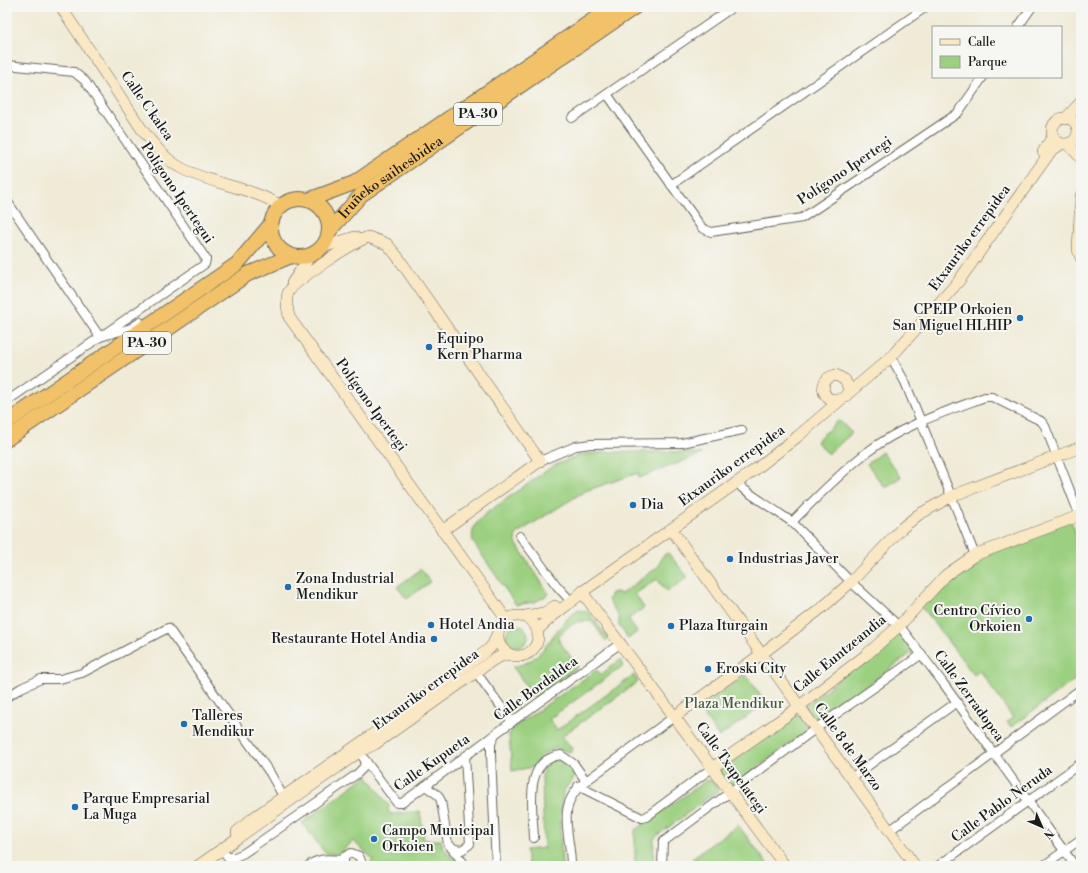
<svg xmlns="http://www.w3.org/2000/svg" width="1088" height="873" viewBox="0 0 1088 873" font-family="'Libre Bodoni',serif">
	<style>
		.green { fill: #9cd080; stroke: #5c764e }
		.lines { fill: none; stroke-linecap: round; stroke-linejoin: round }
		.street-casing { stroke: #66645d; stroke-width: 10 }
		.secondary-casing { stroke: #66645d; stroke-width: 12 }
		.highway-casing { stroke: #66645d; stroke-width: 16 }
		.street { stroke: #fff; stroke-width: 8 }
		.secondary { stroke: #fae7c3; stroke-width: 11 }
		.highway { stroke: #f2c26a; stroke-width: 14 }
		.poi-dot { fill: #1f6fb2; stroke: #f6f6f2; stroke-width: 1.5 }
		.labels { text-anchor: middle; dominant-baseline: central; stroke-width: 4; stroke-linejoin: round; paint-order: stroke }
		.shield { fill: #f6f6f2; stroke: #5d5d5c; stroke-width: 1 }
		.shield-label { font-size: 13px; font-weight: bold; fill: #1c1c1c }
		.street-label { font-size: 14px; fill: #1c1c1c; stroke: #f6f6f2 }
		.poi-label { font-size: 14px; fill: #1c1c1c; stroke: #f6f6f2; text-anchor: start }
		.park-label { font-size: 14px; fill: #495b3f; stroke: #f6f6f2 }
	</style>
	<rect width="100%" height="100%" fill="#f6f6f2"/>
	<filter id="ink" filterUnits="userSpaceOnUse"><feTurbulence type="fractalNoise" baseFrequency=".025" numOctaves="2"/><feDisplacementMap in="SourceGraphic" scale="8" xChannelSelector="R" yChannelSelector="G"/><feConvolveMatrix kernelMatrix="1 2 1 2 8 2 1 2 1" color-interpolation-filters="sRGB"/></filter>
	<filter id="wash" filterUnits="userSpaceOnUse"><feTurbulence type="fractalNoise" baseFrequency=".012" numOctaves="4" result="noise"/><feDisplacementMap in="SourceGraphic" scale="16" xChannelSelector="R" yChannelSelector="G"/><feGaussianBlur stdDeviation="0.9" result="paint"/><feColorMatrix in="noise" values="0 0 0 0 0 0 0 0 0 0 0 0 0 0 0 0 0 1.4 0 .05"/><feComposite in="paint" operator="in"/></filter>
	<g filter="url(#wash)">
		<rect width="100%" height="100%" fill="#f0ebd7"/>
		<g class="green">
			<polygon points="839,420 852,433 828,454 816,441"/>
			<path d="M606 452H683L702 454 639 478 638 473 585 491 519 532 515 537 516 543 549 594 535 602 516 605 473 542C470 528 478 520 488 512L553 466 579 455Z"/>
			<polygon points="882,452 901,477 885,488 867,464"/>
			<polygon points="1070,519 1081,545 1081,675 1011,727 1007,722 1013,718 980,671 974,675 919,604 975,555"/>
			<path d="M668 553 688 577 667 592 657 579 635 594 644 608 628 619 637 632 628 639 619 625V617L608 600 611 593 617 592 621 594 659 566C660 559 661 556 668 553Z"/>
			<polygon points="421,569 430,582 407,599 397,587"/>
			<path d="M578 610 588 612 609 639 606 641 592 622C577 618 565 627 558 639L578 667 535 698 513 667C519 665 526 664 531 660 550 648 556 624 578 610Z"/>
			<circle cx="517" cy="636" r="11"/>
			<polygon points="895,634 899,634 914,651 822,719 818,721 813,720 805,706"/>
			<polygon points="620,660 624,665 549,719 557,730 634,675 638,682 562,736 573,750 569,752 556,748 542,755 533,767 512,771 509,735 514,727 597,670 600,675"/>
			<polygon points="746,675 766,703 719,737 699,708"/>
			<polygon points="798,714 809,726 807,731 738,782 731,784 726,782 719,771 720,767 793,715"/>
			<polygon points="555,760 567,760 576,774 563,792 560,823 562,866 528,866 526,850 544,848 542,776 548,762"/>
			<polygon points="367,775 389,806 388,810 391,814 420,811 424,840 441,840 443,848 462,866 369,866 373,859 353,841 338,855 325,853 302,823"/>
			<polygon points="707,780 712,781 719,790 654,838 653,866 635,866 635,830"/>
			<polygon points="738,825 769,866 711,866 692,858"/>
		</g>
	</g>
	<g filter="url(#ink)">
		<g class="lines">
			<defs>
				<g id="street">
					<polyline points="1018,27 1032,7"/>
					<polyline points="7,65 74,72 85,81 206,259 205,264 100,337 7,201"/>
					<polyline points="607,94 702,228 711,232 802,218 958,113 983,77"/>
					<polyline points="572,118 733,7"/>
					<polyline points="1076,126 1081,128"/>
					<polyline points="671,185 926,7"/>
					<polyline points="891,357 905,382 975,555"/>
					<polyline points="7,401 100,337 131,328 140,322"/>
					<polyline points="540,461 576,446 591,444 682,443 742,430"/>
					<path d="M738 482 742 488 792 522C816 498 840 473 866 453 901 426 944 412 985 397H992L1041 421 1045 426 1081 519"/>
					<polyline points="792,522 851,582 902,629 943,683 1075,866"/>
					<polyline points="520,536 557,586 568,598"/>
					<polyline points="476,672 512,722"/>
					<polyline points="7,697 21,688 41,679 60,679 82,673 168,628 270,773 283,796 282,802"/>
					<polyline points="360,748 359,752 397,803 402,803 494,735"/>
					<polyline points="851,778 957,702"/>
					<polyline points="425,786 438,795 441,801 448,844 466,866"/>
					<polyline points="578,786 642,818 646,817 712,768"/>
					<polyline points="889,831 1081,689"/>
					<path d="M534 838C533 809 522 760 561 755L574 764 586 781"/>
					<polyline points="448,844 455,849 462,850 470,844 465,756"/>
					<polyline points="226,855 234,866"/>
					<polyline points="227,857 235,857 244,853 357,774 363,768 366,761"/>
					<path d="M308 866C319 857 330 859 343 860"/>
					<polyline points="344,866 344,857 351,853 359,856 361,861 360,866"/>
					<polyline points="496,866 491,755 491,744 495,734 621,643"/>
					<path d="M571 866C571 833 554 805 586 781L675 716"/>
					<polyline points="662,866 663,842 815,729 922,654"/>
					<polyline points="938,866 1081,763"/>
					<polyline points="1043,866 1081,839"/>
				</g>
				<g id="secondary">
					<path d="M61 7 141 128C153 144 165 160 183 169 214 185 251 187 281 206"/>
					<circle cx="1065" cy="131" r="13"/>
					<polyline points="1065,119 1081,102"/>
					<polyline points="1068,144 1081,158"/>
					<polyline points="1043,152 1053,136"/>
					<polyline points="1081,196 1078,250 1081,258"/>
					<polyline points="323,247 355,237"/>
					<polyline points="292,283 305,264 308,257"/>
					<path d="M839 400 829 399C819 390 823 377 836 375L845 380 849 389 846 396"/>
					<polyline points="671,529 915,866"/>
					<path d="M442 531 540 461 397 256 387 244 368 237C354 242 293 281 288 293 285 301 288 310 289 317L506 619"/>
					<polyline points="582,592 785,866"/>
					<circle cx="518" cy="636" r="20"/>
					<polyline points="525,616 544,613 555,606"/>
					<path d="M538 630C551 615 568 606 582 592L756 469 797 437 891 357 958 282 1051 151 1061 144"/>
					<polyline points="675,716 763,653 823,607 851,582 902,528 918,515 952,496 1081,447"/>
					<polyline points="712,768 789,714 866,655 899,626 946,575 975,555 1081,515"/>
					<polyline points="237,832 253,818 369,737 489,649 493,644 500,627"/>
					<polyline points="198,866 359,752 375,744 493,660 504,655 511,655"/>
				</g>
				<g id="highway">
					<circle cx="300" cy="228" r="29"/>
					<polyline points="308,200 354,183 612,7"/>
					<path id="s1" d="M330 230 361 195 635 7"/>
					<polyline points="7,422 237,264 271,224"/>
					<polyline points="7,439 248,274 291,256"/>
				</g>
			</defs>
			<use href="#street" class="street-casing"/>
			<use href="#secondary" class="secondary-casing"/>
			<use href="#highway" class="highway-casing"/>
			<use href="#street" class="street"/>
			<use href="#secondary" class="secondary"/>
			<use href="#highway" class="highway"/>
		</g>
	</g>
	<g class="poi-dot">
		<circle cx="1020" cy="318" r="4"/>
		<circle cx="429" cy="347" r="4"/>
		<circle cx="633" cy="505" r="4"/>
		<circle cx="730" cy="559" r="4"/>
		<circle cx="288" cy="587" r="4"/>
		<circle cx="1029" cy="619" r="4"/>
		<circle cx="431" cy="625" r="4"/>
		<circle cx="671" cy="626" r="4"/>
		<circle cx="434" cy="639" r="4"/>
		<circle cx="708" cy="669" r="4"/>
		<circle cx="184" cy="724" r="4"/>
		<circle cx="75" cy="807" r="4"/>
		<circle cx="374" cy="839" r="4"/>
	</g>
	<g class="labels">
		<g class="shield">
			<rect x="454" y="103" width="48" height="22" rx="3"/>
			<rect x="123" y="332" width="48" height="22" rx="3"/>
		</g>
		<g class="shield-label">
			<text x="478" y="114">PA-30</text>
			<text x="147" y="343">PA-30</text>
		</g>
		<g class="street-label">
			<text transform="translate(147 106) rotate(55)">Calle C kalea</text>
			<text transform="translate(845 171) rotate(-34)">Polígono Ipertegi</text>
			<text stroke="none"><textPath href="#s1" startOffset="81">Iruñeko saihesbidea</textPath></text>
			<text transform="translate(177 193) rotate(56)">Polígono Ipertegui</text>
			<text transform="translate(970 238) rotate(-54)">Etxauriko errepidea</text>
			<text transform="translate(371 405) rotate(54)">Polígono Ipertegi</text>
			<text transform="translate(732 466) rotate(-36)">Etxauriko errepidea</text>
			<text transform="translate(840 654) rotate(-39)">Calle Euntzeandia</text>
			<text transform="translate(536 689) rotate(-36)">Calle Bordaldea</text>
			<text transform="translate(426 690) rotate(-36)">Etxauriko errepidea</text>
			<text transform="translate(969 696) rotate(54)">Calle Zerradopea</text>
			<text transform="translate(848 747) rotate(54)">Calle 8 de Marzo</text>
			<text transform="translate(432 763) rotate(-35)">Calle Kupueta</text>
			<text transform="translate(731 768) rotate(54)">Calle Txapelategi</text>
			<text transform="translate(1002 804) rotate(-36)">Calle Pablo Neruda</text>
		</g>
		<g class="poi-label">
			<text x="1012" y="310" text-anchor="end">CPEIP Orkoien<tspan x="1012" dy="16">San Miguel HLHIP</tspan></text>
			<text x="437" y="339">Equipo<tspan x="437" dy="16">Kern Pharma</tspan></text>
			<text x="641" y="505">Dia</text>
			<text x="738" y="559">Industrias Javer</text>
			<text x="296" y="579">Zona Industrial<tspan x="296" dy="16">Mendikur</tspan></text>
			<text x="1021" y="611" text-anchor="end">Centro Cívico<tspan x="1021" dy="16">Orkoien</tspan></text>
			<text x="439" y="625">Hotel Andia</text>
			<text x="679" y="626">Plaza Iturgain</text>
			<text x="426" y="639" text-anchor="end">Restaurante Hotel Andia</text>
			<text x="716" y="669">Eroski City</text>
			<text x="192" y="716">Talleres<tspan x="192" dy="16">Mendikur</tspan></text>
			<text x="83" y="799">Parque Empresarial<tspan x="83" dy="16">La Muga</tspan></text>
			<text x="382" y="831">Campo Municipal<tspan x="382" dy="16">Orkoien</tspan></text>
		</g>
		<g class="park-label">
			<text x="734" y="704">Plaza Mendikur</text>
		</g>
	</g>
	<rect width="1088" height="873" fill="none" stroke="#f6f6f2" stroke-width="24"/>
	<rect x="932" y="26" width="130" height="52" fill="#f6f6f2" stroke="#9f9f9c"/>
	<rect x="940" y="39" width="20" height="6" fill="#fae7c3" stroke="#9f9f9c"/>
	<text x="968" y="46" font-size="12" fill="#1c1c1c">Calle</text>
	<rect x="940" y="56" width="20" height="12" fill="#9cd080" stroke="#9f9f9c"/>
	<text x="968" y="66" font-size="12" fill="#1c1c1c">Parque</text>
	<g transform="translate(1042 827) rotate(135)" stroke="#f6f6f2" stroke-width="3" paint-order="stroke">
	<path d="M0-3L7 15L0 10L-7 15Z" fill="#1c1c1c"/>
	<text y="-6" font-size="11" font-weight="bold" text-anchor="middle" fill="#1c1c1c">N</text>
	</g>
</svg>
